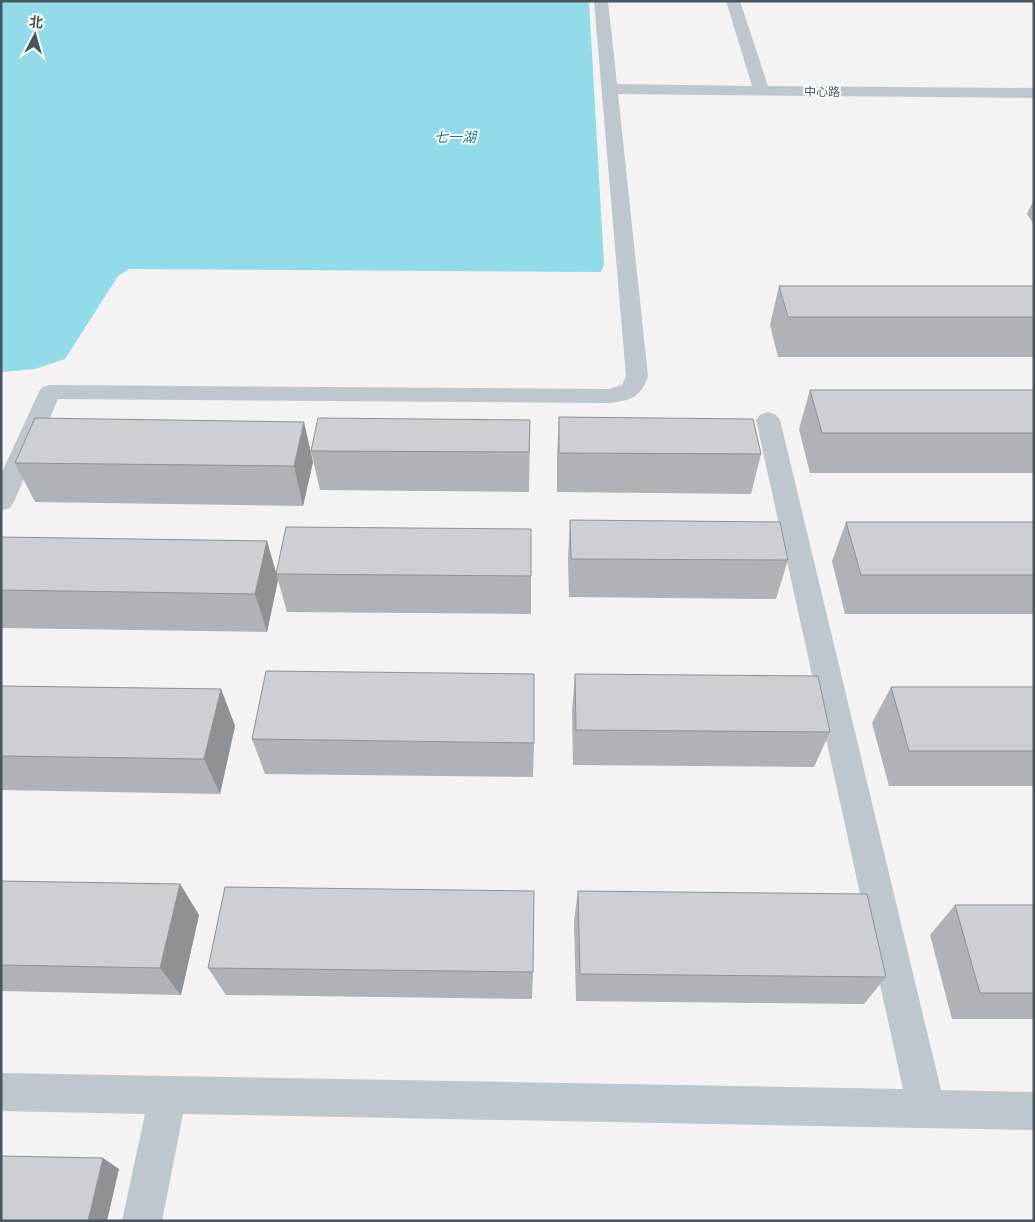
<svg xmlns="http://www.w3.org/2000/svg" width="1035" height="1222" viewBox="0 0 1035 1222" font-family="Barlow,'Noto Sans SC',sans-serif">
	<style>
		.water { fill: #92dcea }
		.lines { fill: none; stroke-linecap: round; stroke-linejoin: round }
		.minor { fill: #bec7ce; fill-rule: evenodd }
		.wall { fill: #afb2b6 }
		.shaded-wall { fill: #8f9194 }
		.building { fill: #cccfd4; stroke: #8f9194 }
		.labels { text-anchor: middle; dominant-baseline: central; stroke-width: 4; stroke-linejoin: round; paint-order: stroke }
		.far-street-label { font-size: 12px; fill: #4a565f; stroke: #fff }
		.far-water-label { font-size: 14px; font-style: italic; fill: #127f93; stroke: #fff }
	</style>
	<rect width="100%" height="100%" fill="#f4f2f2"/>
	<polygon class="water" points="1,1 589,1 604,265 601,272 129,269 118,276 65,359 35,369 1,372"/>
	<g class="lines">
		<g class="minor">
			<path d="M594 1H608L617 84 752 86 726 1H740L768 86 1034 88V98L618 94 648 376C640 399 631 400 609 403L58 399 14 502 10 508 1 511V474L39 392 42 387 50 385 609 389 622 385 626 376Z"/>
			<polygon points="768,412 776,415 780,420 941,1090 1034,1092 1034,1130 183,1114 162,1221 122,1221 145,1114 1,1111 1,1073 903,1089 756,420 760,415"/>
		</g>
	</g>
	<g class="wall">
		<polygon points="1034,199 1034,225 1027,214"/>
		<polygon points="779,286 1034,286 1034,357 778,357 770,325"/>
		<polygon points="810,390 1034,390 1034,473 810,473 799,429"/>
		<polygon points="559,417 761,454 751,494 557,492 557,457"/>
		<polygon points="530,420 529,492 320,490 311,451"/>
		<polygon points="313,462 303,506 35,502 15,463"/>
		<polygon points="570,520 788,560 776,599 569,597 568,559"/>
		<polygon points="846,522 1034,522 1034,614 845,614 832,561"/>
		<polygon points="1,537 267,541 276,573 531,576 531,614 287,612 278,580 267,632 1,628"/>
		<polygon points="575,674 830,732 814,767 573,765 572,711"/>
		<polygon points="1,686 221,689 235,726 220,794 1,790"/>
		<polygon points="891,687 1034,687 1034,786 889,786 872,723"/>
		<polygon points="252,739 534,743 533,777 265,774"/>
		<polygon points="1,881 180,884 199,915 181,995 1,991"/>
		<polygon points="578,891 886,977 864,1004 576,1001 574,921"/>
		<polygon points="955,905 1034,905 1034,1019 952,1019 930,935"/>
		<polygon points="208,968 533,972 532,999 226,995"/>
	</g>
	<g class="shaded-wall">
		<polygon points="304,422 313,462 303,506 294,466"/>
		<polygon points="267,541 278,580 267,632 255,594"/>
		<polygon points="221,689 235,726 220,794 204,759"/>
		<polygon points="180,884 199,915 181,995 160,968"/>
		<polygon points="103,1158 119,1169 107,1221 88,1221"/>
	</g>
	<g class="building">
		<polygon points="779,286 1034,286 1034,317 788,317"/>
		<polygon points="810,390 1034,390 1034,433 822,433"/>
		<polygon points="559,417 753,419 761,454 559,453"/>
		<polygon points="35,418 304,422 294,466 15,463"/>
		<polygon points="318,418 530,420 529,452 311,451"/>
		<polygon points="570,520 780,522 788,560 571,559"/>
		<polygon points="846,522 1034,522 1034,575 861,575"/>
		<polygon points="286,527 531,529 531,576 276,574"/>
		<polygon points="1,537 267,541 255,594 1,590"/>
		<polygon points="266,671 534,674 534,743 252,739"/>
		<polygon points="575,674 818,676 830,732 576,730"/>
		<polygon points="1,686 221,689 204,759 1,756"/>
		<polygon points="891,687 1034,687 1034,751 909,751"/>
		<polygon points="1,881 180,884 160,968 1,965"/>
		<polygon points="225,887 534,891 533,972 208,968"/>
		<polygon points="578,891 867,894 886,977 580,974"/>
		<polygon points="955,905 1034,905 1034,993 980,993"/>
		<polygon points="1,1156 103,1158 88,1221 1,1221"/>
	</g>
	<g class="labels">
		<g class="far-street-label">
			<text transform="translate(822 91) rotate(1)">中心路</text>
		</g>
		<g class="far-water-label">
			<text x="455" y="136">七一湖</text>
		</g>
	</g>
	<rect width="1035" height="1222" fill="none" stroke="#4a565f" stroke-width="5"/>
	<g transform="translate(35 35) rotate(6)" stroke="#ffffff" stroke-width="4" paint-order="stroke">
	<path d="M0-4L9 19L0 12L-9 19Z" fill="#4a565f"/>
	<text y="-8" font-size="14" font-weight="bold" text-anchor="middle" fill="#4a565f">北</text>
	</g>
</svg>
